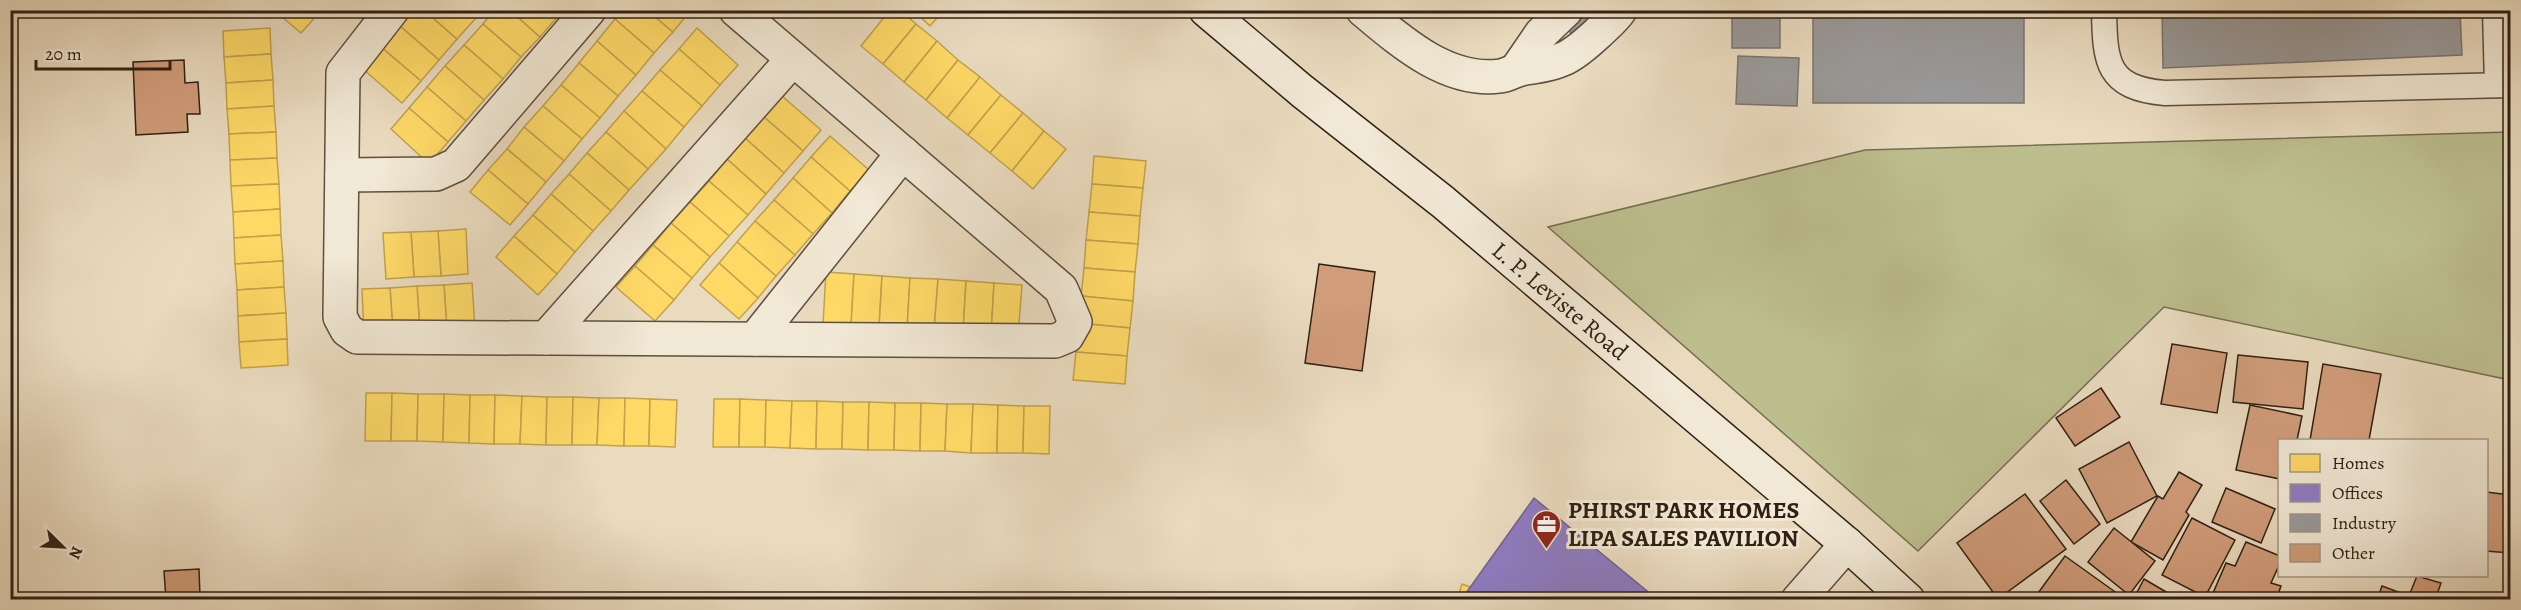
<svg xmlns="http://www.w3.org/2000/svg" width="2521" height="610" viewBox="0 0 2521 610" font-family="Alegreya,serif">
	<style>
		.green { fill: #bdbe8e; stroke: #766f50; stroke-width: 1.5 }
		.homes { fill: #ffd966; stroke: #c1a24d; stroke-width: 1.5 }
		.offices { fill: #8e7cc3; stroke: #72608e; stroke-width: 1.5 }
		.industry { fill: #999; stroke: #797571; stroke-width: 1.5 }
		.building { fill: #d19c7a; stroke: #2f2013; stroke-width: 1.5 }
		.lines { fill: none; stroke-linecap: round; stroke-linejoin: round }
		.lane-casing { stroke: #5e4f3e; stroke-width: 27 }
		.street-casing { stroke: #5e4f3e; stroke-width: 36 }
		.secondary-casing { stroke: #2f2013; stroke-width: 36 }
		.lane { stroke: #f1e8d5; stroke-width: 24 }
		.street { stroke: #f1e8d5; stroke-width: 33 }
		.secondary { stroke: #f1e8d5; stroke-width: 33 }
		.labels { text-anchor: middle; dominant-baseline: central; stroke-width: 6; stroke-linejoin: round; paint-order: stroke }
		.street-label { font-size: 24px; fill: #2f2013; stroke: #f1e8d5 }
		.poi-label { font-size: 24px; font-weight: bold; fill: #2f2013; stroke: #f1e8d5; text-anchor: start }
	</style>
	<rect width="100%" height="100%" fill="#eadbbf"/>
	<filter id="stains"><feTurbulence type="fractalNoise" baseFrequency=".00333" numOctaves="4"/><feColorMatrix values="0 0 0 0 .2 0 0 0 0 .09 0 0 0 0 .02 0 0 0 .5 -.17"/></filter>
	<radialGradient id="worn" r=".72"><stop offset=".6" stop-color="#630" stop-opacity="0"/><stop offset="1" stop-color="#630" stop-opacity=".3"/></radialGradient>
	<polygon class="green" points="2510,132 2510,380 2164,307 1918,551 1548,227 1865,150"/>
	<g class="homes">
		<polygon points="274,10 318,10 320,12 301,33"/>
		<polygon points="412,10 424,10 457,39 439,60 400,26"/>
		<polygon points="424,10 468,10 476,18 457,39"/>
		<polygon points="468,10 482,10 476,18"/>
		<polygon points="494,10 510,10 540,37 521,57 483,24"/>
		<polygon points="510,10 553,10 558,16 540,37"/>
		<polygon points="623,10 647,10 673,32 654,53 615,19"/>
		<polygon points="647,10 691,10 673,32"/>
		<polygon points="890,10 900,10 916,24 883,64 861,46"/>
		<polygon points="913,10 944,10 930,26"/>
		<polygon points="615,19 654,53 636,75 597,41"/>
		<polygon points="483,24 521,57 503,79 464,45"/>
		<polygon points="916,24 937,41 904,82 883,64"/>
		<polygon points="400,26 439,60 421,81 381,47"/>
		<polygon points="270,28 271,54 224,57 223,31"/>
		<polygon points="697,28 738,65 720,85 679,49"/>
		<polygon points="597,41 636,75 618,96 579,63"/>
		<polygon points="937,41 958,60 926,100 904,82"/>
		<polygon points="464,45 503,79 484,100 445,66"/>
		<polygon points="381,47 421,81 402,103 363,69"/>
		<polygon points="679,49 720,85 702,106 660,70"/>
		<polygon points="271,54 273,80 226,83 224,57"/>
		<polygon points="958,60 980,77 947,118 926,100"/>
		<polygon points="579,63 618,96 600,118 561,85"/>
		<polygon points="445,66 484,100 466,121 427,87"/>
		<polygon points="660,70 702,106 684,127 642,91"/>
		<polygon points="980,77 1001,95 968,135 947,118"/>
		<polygon points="273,80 274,106 227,109 226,83"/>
		<polygon points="561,85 600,118 582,139 543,106"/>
		<polygon points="427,87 466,121 448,142 409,108"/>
		<polygon points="642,91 684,127 666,149 624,111"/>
		<polygon points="1001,95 1023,113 990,153 968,135"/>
		<polygon points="782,96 821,130 803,151 764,117"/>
		<polygon points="274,106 276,132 229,134 227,109"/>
		<polygon points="543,106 582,139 564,161 524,127"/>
		<polygon points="409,108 448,142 429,164 391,129"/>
		<polygon points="624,111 666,149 648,169 606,132"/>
		<polygon points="1023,113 1044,131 1012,171 990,153"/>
		<polygon points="764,117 803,151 784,173 745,138"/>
		<polygon points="524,127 564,161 546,182 507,149"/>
		<polygon points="1044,131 1066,149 1033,189 1012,171"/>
		<polygon points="276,132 277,158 230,160 229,134"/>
		<polygon points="606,132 648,169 629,190 587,153"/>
		<polygon points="830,136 869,170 850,191 811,157"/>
		<polygon points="745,138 784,173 766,194 727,159"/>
		<polygon points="507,149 546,182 528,204 488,170"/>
		<polygon points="587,153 629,190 611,211 569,174"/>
		<polygon points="1094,156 1146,161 1143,188 1092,184"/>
		<polygon points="811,157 850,191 832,213 793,178"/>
		<polygon points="277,158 279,184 231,186 230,160"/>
		<polygon points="727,159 766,194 748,215 709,181"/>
		<polygon points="488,170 528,204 510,225 470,192"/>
		<polygon points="569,174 611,211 593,231 551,194"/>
		<polygon points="793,178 832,213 813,234 774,200"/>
		<polygon points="709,181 748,215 729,236 690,202"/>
		<polygon points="279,184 280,209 233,212 231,186"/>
		<polygon points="1092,184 1143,188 1140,216 1089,212"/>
		<polygon points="551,194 593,231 575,252 533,215"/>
		<polygon points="774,200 813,234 795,255 755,221"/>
		<polygon points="690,202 729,236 710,257 671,223"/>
		<polygon points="280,209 281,235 234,238 233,212"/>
		<polygon points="1089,212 1140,216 1138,244 1086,240"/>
		<polygon points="533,215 575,252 557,274 514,236"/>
		<polygon points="755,221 795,255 776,276 737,242"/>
		<polygon points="671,223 710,257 692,278 653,245"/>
		<polygon points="466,229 468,274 441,276 438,231"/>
		<polygon points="438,231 441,276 414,277 411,232"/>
		<polygon points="411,232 414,277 386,279 383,233"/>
		<polygon points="281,235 283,261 235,264 234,238"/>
		<polygon points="514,236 557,274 538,295 496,257"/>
		<polygon points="1086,240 1138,244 1135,272 1084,268"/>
		<polygon points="737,242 776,276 758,298 719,263"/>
		<polygon points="653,245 692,278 674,300 635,266"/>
		<polygon points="283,261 284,287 237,290 235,264"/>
		<polygon points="719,263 758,298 739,319 700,285"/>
		<polygon points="635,266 674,300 655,321 616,287"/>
		<polygon points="1084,268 1135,272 1133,301 1081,296"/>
		<polygon points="826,272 854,274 851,326 823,324"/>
		<polygon points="854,274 882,276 879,328 851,326"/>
		<polygon points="882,276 910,278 907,329 879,328"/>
		<polygon points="910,278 938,279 934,331 907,329"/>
		<polygon points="938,279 966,281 963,333 934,331"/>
		<polygon points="966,281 994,283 991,335 963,333"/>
		<polygon points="472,283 475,328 447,330 444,285"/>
		<polygon points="994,283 1022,285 1018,336 991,335"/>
		<polygon points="444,285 447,330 420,331 417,286"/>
		<polygon points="417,286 420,331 393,332 390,288"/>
		<polygon points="284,287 286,313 238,316 237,290"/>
		<polygon points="390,288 393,332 364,334 362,289"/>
		<polygon points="1081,296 1133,301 1130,328 1078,323"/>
		<polygon points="286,313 287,339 239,342 238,316"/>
		<polygon points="1078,323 1130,328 1127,356 1076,352"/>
		<polygon points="287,339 288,365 241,368 239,342"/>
		<polygon points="1076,352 1127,356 1125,384 1073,380"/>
		<polygon points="366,393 392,393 391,441 365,441"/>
		<polygon points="392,393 418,394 417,441 391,441"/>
		<polygon points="418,394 444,394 443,442 417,441"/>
		<polygon points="444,394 470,395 469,443 443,442"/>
		<polygon points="470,395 495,395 494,444 469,443"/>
		<polygon points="495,395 522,396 520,444 494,444"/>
		<polygon points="522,396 547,397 546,445 520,444"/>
		<polygon points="547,397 573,397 572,445 546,445"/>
		<polygon points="573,397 599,398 597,445 572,445"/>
		<polygon points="599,398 625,398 624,446 597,445"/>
		<polygon points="625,398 650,399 649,446 624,446"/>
		<polygon points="650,399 677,400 675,447 649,446"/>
		<polygon points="714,399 740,399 739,447 713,447"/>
		<polygon points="740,399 766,400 765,447 739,447"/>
		<polygon points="766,400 792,401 790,448 765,447"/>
		<polygon points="792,401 817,401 816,449 790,448"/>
		<polygon points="817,401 843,402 842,449 816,449"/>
		<polygon points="843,402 869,402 868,450 842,449"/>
		<polygon points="869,402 895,403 894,450 868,450"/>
		<polygon points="895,403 921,403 920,451 894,450"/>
		<polygon points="921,403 947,404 945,451 920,451"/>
		<polygon points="947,404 973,404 971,453 945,451"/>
		<polygon points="973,404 998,405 997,453 971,453"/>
		<polygon points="998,405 1024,406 1023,453 997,453"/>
		<polygon points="1024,406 1050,406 1049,454 1023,453"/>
		<polygon points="1462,584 1500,598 1457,600"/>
	</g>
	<polygon class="offices" points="1534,498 1658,600 1461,600"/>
	<g class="industry">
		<polygon points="1583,10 1587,10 1595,19 1575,38 1566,27"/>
		<rect x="1732" y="10" width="48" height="38"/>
		<rect x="1813" y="10" width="211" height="93"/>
		<polygon points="2162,10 2460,10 2462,55 2163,68"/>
		<polygon points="1738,56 1799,58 1797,106 1736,104"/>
	</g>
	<g class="building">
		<polygon points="184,60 185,83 198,82 200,114 187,114 188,132 136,135 133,62"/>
		<polygon points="1319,264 1375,272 1362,371 1305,363"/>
		<polygon points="2172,344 2227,353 2217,413 2161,404"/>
		<polygon points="2238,355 2308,362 2303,409 2233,402"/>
		<polygon points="2323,364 2381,374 2369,440 2310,440"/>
		<polygon points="2101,388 2120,417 2075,446 2056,418"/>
		<polygon points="2250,405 2302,416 2297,440 2280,440 2280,479 2236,470"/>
		<polygon points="2129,442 2157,496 2107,523 2079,469"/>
		<polygon points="2179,472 2202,485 2186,512 2189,515 2163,560 2131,542 2158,496 2163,499"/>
		<polygon points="2066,480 2100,524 2074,544 2040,501"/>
		<polygon points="2226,488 2275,509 2261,543 2212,522"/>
		<polygon points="2486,492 2510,495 2510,553 2486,551"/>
		<polygon points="2025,494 2066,549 1998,599 1957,543"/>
		<polygon points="2192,518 2235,540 2205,597 2162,575"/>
		<polygon points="2114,528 2155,561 2129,595 2088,562"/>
		<polygon points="2246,542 2280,556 2280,563 2271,583 2281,586 2276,600 2210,600 2226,563 2235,566"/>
		<polygon points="2065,556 2125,599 2124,600 2033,600"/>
		<polygon points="199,569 200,597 166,599 164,571"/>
		<polygon points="2417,576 2441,583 2435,600 2377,600 2382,586 2409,596"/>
		<polygon points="2144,579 2180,600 2133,600"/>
	</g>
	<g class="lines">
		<defs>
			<g id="lane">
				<path d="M2104 10C2105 62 2106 88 2165 93L2510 85"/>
				<polyline points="2495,10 2497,85"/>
			</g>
			<g id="street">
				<polyline points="392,10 343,73 340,317 347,330 357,337 1055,341 1067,336 1075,322 1061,289 736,10"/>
				<path d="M1363 10C1400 41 1447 83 1500 76 1509 75 1516 69 1526 68 1562 63 1571 58 1598 33 1605 26 1614 19 1620 10"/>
				<polyline points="1517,69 1541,34 1566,10"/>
				<polyline points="342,175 436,174 456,165 589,10"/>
				<polyline points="546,338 793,59"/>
				<polyline points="755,339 903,153"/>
				<polyline points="1798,600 1847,544"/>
			</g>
			<polyline id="secondary" points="1206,10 1302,91 1443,202 1847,544 1908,600"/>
		</defs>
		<use href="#lane" class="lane-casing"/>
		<use href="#street" class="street-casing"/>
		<use href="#secondary" class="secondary-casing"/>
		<use href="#lane" class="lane"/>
		<use href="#street" class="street"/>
		<use href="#secondary" class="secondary"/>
	</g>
	<defs>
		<symbol id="office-pin" viewBox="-11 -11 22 30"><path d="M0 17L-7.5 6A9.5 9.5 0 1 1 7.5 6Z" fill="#8f2418" stroke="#f1e8d5"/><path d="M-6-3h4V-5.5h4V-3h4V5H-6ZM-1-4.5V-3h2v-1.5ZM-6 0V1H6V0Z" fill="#fff"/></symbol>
	</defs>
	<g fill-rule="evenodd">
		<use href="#office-pin" x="1530" y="508" width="33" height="45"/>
	</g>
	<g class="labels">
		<g class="street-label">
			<text transform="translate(1560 301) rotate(40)">L. P. Leviste Road</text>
		</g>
		<g class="poi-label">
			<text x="1568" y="510">PHIRST PARK HOMES<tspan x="1568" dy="28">LIPA SALES PAVILION</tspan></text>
		</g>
	</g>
	<rect width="2521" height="610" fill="none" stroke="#eadbbf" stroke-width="36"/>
	<rect x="12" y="12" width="2497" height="586" fill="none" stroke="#2f2013" stroke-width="3"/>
	<rect x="18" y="18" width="2485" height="574" fill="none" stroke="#2f2013" stroke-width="1.5"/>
	<rect x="2278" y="439" width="210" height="138" fill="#f1e8d5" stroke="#a39887" stroke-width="1.5"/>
	<rect x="2290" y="454" width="30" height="18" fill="#ffd966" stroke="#a39887" stroke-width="1.5"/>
	<text x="2332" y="469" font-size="18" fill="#2f2013">Homes</text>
	<rect x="2290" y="484" width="30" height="18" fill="#8e7cc3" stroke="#a39887" stroke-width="1.5"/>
	<text x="2332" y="499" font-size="18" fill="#2f2013">Offices</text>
	<rect x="2290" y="514" width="30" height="18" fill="#999999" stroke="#a39887" stroke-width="1.5"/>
	<text x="2332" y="529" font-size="18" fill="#2f2013">Industry</text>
	<rect x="2290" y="544" width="30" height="18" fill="#d19c7a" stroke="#a39887" stroke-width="1.5"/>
	<text x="2332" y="559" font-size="18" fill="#2f2013">Other</text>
	<g transform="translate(63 547) rotate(114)" stroke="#f1e8d5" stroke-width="4.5" paint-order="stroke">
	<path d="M0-4.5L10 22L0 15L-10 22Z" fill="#2f2013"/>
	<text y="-9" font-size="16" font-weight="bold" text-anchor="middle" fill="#2f2013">N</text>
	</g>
	<path d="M36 60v9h134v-9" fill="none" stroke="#2f2013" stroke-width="3"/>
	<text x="45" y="60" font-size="18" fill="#2f2013" stroke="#f1e8d5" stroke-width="4.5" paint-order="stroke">20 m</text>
	<rect width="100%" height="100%" filter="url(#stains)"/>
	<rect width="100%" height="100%" fill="url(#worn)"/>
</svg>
